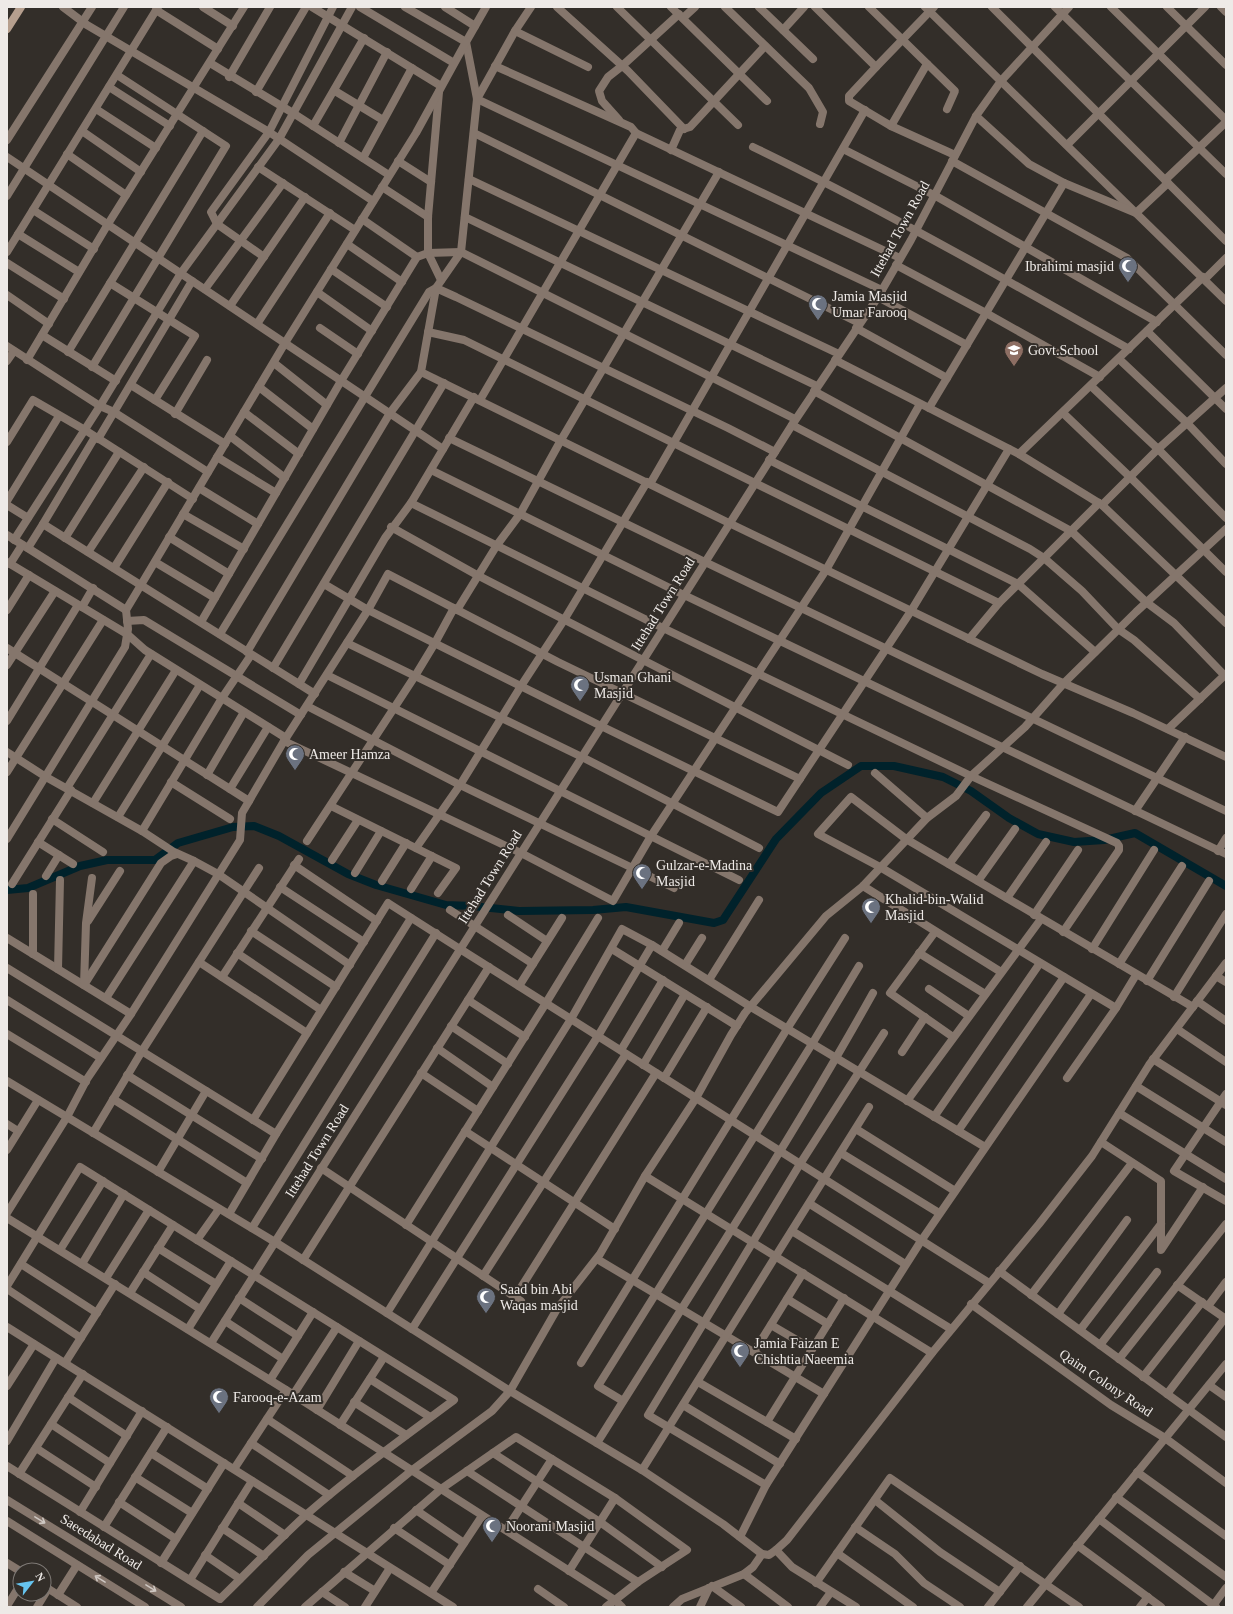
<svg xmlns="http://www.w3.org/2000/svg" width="1233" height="1614" viewBox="0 0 1233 1614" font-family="'Times New Roman',serif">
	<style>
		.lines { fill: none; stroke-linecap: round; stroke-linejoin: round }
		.canal { stroke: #00222b; stroke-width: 8 }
		.minor { stroke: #85766c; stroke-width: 8 }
		.tertiary { stroke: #85766c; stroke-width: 8 }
		.secondary { stroke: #b69f8e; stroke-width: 8 }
		.oneway { stroke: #cec7c2 }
		.labels { text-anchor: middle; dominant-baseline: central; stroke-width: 4; stroke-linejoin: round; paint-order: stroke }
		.street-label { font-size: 14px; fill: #eeeae7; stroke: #332e29 }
		.poi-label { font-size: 14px; fill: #eeeae7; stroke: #332e29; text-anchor: start }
	</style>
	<rect width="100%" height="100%" fill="#332e29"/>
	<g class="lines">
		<polyline class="canal" points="7,890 28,888 80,866 107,860 155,860 178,843 233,827 254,826 279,836 348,874 376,885 446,905 472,906 519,911 593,910 626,907 714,923 723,920 776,839 821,793 861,766 894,766 943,777 971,791 1009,818 1038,834 1074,842 1104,840 1135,833 1226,886"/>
		<g class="minor">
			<polyline points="63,7 87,25 269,132 373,201"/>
			<polyline points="203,7 233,26"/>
			<polyline points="312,7 441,86"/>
			<polyline points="360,7 454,63"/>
			<polyline points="405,7 466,42"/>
			<polyline points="445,7 475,26"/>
			<polyline points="531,7 515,31 477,99 882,290"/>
			<polyline points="557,7 628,71 684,129"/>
			<polyline points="617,7 738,125"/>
			<polyline points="671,7 767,101"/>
			<polyline points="725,7 809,88 823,112 820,124"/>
			<polyline points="759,7 813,59"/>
			<polyline points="815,7 876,67 849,96 849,101 891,126 955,155"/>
			<polyline points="869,7 955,91 947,109"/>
			<polyline points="925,7 1226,301"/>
			<polyline points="1055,7 1226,174"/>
			<polyline points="1111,7 1226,120"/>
			<polyline points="1167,7 1226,65"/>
			<polyline points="1221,7 1226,12"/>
			<polyline points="156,10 218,49"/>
			<polyline points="683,18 695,7"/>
			<polyline points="783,30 804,7"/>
			<polyline points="515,31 588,67"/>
			<polyline points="210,63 293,113 389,175"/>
			<polyline points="495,66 631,127 636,133 900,258"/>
			<polyline points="876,67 934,7"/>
			<polyline points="229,77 270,7"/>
			<polyline points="109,87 170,126"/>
			<polyline points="335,91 383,120"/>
			<polyline points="256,92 306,7"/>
			<polyline points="439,92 428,217 428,253 441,280"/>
			<polyline points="96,109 156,148"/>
			<polyline points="976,116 1029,164 1064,183 1136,213 1168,183"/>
			<polyline points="619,120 602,101 599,91 608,77 622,66 679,14"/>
			<polyline points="313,126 364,38"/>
			<polyline points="891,126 927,64"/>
			<polyline points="82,131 141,172"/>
			<polyline points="474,133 859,323"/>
			<polyline points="7,140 92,7"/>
			<polyline points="339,143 387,52"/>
			<polyline points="1067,145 1205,7"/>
			<path d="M753 147C882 209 1004 279 1129 349"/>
			<polyline points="843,149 934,195 1157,322"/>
			<polyline points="671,150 680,130 690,127 765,46"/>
			<polyline points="67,154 126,195"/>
			<polyline points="7,157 443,449"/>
			<polyline points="363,158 412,68"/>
			<polyline points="398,161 431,182"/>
			<polyline points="952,161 1127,258 1226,355"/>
			<polyline points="258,167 355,230"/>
			<polyline points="469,179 839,354"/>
			<polyline points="382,187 428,217"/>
			<polyline points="7,196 124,7"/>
			<polyline points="33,210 94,249"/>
			<polyline points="465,217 817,386"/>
			<polyline points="362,219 417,257"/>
			<polyline points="18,234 79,272"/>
			<polyline points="347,244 402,282"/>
			<polyline points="7,252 158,7"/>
			<polyline points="264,257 217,224 211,212 269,132 333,7"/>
			<polyline points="7,263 64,299"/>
			<polyline points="896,265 986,313 1100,377"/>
			<polyline points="331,269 387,307"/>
			<polyline points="1205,279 1226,258"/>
			<polyline points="110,283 195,336 155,400"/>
			<polyline points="205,289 283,183"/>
			<polyline points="317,292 372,331"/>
			<polyline points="7,295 49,324"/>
			<polyline points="878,297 967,345"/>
			<polyline points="230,306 305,197"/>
			<polyline points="257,324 330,213"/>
			<polyline points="320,328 358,354"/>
			<polyline points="856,328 947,378"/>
			<polyline points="1147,331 1226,409"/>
			<polyline points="428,332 464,340 999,603"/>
			<polyline points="42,335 116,381"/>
			<polyline points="7,346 100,406 114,412 208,472"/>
			<polyline points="68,352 203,131"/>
			<polyline points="1119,359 1187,423 1226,464"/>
			<polyline points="27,360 108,224 244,7"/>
			<polyline points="835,360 1019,454 1102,505 1226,623"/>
			<polyline points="7,361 14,351"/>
			<polyline points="274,363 327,405"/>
			<polyline points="92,367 226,146 117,75"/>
			<polyline points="131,385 225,444"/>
			<polyline points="1091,386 1158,449 1226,518"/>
			<polyline points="259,387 313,429"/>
			<polyline points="814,391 1071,531 1146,602 1174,623 1225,676"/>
			<polyline points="480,400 636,133"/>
			<polyline points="929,408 1064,183"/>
			<polyline points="244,412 299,454"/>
			<polyline points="1063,413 1130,477 1226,572"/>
			<polyline points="175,414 207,360"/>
			<polyline points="792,425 1030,549 1044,558 1082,591 1118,629 1134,640 1200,699"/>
			<polyline points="230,436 285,478"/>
			<polyline points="449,438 705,562 1226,811"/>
			<polyline points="98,439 192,281"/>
			<polyline points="7,442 33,400 85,430 193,499"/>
			<polyline points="1019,454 1203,277"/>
			<polyline points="217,457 276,493"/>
			<polyline points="769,460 1018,584 1095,652"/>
			<polyline points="431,470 684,595 1226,854"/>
			<polyline points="647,482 564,620 521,686 460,785 674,888"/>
			<polyline points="650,484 865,110"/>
			<polyline points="199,488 258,524"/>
			<polyline points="7,501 59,416"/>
			<polyline points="411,503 663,628 971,776 1117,843 1119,846 1119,850 1063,932"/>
			<polyline points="7,505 28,518"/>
			<polyline points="1102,505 1158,449 1226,388"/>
			<polyline points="183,514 244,549"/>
			<polyline points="43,524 95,437"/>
			<polyline points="391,527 477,575 848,765"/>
			<polyline points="7,535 126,610"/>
			<polyline points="169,537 229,574"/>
			<polyline points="65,538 119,452"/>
			<polyline points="14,540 100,406 181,273 279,139 352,7"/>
			<polyline points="28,548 43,524 315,694"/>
			<polyline points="88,552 144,467"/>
			<polyline points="7,562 127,634 145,650 286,738"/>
			<polyline points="155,562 215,598"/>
			<polyline points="10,564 22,545"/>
			<polyline points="114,568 168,482"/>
			<polyline points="324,584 368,610 388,574 558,662 800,779"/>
			<polyline points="82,607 93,588"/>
			<polyline points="7,610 29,575"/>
			<polyline points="457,610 497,545 520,514 561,440 719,172"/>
			<polyline points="127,621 144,620 301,715"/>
			<polyline points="201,622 341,381 417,257 428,253 461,252 795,419"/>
			<polyline points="220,634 429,292 436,288 456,297 728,428 775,452"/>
			<polyline points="969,639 999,603 1099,503"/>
			<polyline points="347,643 582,757 759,848"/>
			<polyline points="7,648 249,801"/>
			<polyline points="247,652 390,413 421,372"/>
			<polyline points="7,665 55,591"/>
			<polyline points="273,668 444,383"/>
			<polyline points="327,675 739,880"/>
			<polyline points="299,684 385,538 411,503 474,397"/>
			<polyline points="307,706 460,785 416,848"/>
			<polyline points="7,721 78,605"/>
			<polyline points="1168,729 1226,674"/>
			<polyline points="284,741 521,853 613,901 651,836 826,570 920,404"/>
			<polyline points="7,752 46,777 142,831 174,852 194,861 218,874 350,965"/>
			<polyline points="7,772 103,620"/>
			<polyline points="875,773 927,818"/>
			<polyline points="207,775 244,712"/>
			<polyline points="171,782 230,819"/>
			<polyline points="67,788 151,654"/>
			<polyline points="230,789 268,727"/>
			<polyline points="93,803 176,670"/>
			<polyline points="331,806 456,868 438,893"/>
			<polyline points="1135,811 1185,737"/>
			<polyline points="118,817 200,685"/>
			<polyline points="52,819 103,852"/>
			<polyline points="142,831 222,698 251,655"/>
			<polyline points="906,839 851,797 818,834 880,867 1116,1008 1136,975"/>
			<polyline points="307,841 415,676 435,643 454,608"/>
			<polyline points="38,842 73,864"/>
			<polyline points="1218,851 1226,838"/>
			<polyline points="332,860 358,820"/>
			<polyline points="949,864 986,815"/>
			<polyline points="294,865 377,921"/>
			<polyline points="355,873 381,831"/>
			<polyline points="46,876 59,855"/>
			<polyline points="382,881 406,843"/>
			<polyline points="978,881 1015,829"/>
			<polyline points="12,884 71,790"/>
			<polyline points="863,886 1001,972"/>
			<polyline points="280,887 364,942"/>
			<polyline points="411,889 432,856"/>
			<polyline points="1007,898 1046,842"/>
			<polyline points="450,910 533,964"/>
			<polyline points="508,915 547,941"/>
			<polyline points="1034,915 1078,850"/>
			<polyline points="88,921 120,871"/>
			<polyline points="251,931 336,987"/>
			<polyline points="935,932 890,993 953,1037"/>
			<polyline points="7,938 131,1014"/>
			<polyline points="612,949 737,1026"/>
			<polyline points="1092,949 1154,850"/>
			<polyline points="662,951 679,923"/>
			<polyline points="237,953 321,1010"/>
			<polyline points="919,953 985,994"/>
			<polyline points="33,954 33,894"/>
			<polyline points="199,962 307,1033"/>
			<polyline points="1119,964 1182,866"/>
			<polyline points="685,965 702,938"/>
			<polyline points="7,968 276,1134"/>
			<polyline points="58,969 60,880"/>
			<polyline points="1216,976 1226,982"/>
			<polyline points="222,977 299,859"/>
			<polyline points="709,980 759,900"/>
			<polyline points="1147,981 1209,881"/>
			<polyline points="84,985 161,863 171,856 177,854"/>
			<polyline points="84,985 86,923 92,878"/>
			<polyline points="519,986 562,918"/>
			<polyline points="929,989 969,1016"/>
			<polyline points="1174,997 1226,914"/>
			<polyline points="106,998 194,861"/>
			<polyline points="7,1000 101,1058"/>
			<polyline points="468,1000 525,1037"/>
			<polyline points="1197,1001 1226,1021"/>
			<polyline points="451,1026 508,1064"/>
			<polyline points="7,1034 86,1082"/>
			<polyline points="437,1048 493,1087"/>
			<polyline points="621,1050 663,980"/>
			<polyline points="902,1052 925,1017"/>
			<polyline points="1153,1059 1226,1105"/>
			<polyline points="643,1065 685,994"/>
			<polyline points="421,1073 478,1111"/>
			<polyline points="127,1075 262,1159"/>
			<polyline points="664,1078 707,1007"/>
			<polyline points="1067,1078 1116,1008"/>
			<polyline points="1136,1086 1226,1142"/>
			<polyline points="1226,1094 1174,1171 1226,1201"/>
			<polyline points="113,1099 247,1183"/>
			<polyline points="907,1101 1041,919"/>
			<polyline points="1119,1113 1226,1179"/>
			<polyline points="67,1117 87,1079 131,1014 240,840 242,813 284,741 368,610 601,726 778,812 911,611 1009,449"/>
			<polyline points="934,1117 1040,963"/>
			<polyline points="253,1120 388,903 460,949"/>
			<polyline points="7,1124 18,1131"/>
			<polyline points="856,1129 955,1191"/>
			<polyline points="465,1131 615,1229"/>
			<polyline points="958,1131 1064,977"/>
			<polyline points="93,1133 142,1051 259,868"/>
			<polyline points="1101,1142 1161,1181 1161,1250 1203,1187"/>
			<polyline points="7,1150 38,1100"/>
			<polyline points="841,1153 939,1213"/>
			<polyline points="321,1168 521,1301"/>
			<polyline points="158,1172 206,1091"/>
			<polyline points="645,1176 932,1353"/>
			<polyline points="810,1204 905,1264"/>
			<polyline points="229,1214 276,1134 411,918"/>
			<polyline points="7,1218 286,1390 615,1600 622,1607"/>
			<polyline points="406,1225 546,1003 598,918"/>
			<polyline points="252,1228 436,933"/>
			<polyline points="792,1231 951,1329"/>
			<polyline points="197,1240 219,1209"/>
			<polyline points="158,1248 216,1284"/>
			<polyline points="60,1250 103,1181"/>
			<polyline points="597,1259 824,1394"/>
			<polyline points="303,1260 489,967"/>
			<polyline points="21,1264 97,1313"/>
			<polyline points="82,1264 124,1194"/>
			<polyline points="999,1271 1226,1437"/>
			<polyline points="143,1272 200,1309"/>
			<polyline points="483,1276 626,1054"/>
			<polyline points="106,1278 149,1210"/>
			<polyline points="1177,1285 1226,1319"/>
			<path d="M7 1286 80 1167 454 1400C404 1437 354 1473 307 1514 277 1541 249 1571 220 1599L7 1466"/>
			<polyline points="7,1289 81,1338"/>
			<polyline points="130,1293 173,1225"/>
			<polyline points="1031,1295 1132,1163"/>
			<polyline points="515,1297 656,1073"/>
			<polyline points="239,1298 298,1336"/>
			<polyline points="787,1299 828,1324"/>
			<polyline points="1208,1306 1226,1282"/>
			<polyline points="387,1313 571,1019 622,929 652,945"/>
			<polyline points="1058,1314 1127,1220"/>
			<polyline points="225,1321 283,1359"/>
			<polyline points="771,1325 812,1349"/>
			<polyline points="7,1327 453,1607"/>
			<polyline points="188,1329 231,1261"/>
			<polyline points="412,1329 598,1036 652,945 751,1007 985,1147"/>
			<polyline points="1080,1330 1161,1224"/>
			<polyline points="211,1343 275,1242"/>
			<polyline points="1100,1345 1157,1272"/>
			<polyline points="754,1352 803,1273"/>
			<polyline points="1119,1359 1226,1224"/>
			<polyline points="65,1363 115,1284"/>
			<polyline points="581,1363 787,1029 845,938"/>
			<polyline points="1143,1377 1202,1302"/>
			<polyline points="370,1379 430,1417"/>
			<polyline points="270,1380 313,1312"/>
			<polyline points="698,1382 796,1439"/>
			<polyline points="1209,1385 1226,1397"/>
			<polyline points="7,1386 34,1344"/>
			<polyline points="1167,1394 1225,1318"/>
			<polyline points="293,1395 337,1327"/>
			<polyline points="68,1397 127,1436"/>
			<polyline points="623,1401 598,1386 812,1044 859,966"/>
			<polyline points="354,1402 406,1435"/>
			<polyline points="683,1405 780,1464"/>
			<polyline points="317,1410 359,1341"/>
			<polyline points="267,1419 353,1476"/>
			<polyline points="767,1422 844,1298"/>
			<polyline points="51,1424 110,1463"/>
			<polyline points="340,1425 384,1357"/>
			<polyline points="7,1441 56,1358"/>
			<polyline points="251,1443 329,1495"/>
			<path d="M597 1443C690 1294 787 1147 873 993"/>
			<polyline points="36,1448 96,1487"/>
			<polyline points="151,1453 208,1489"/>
			<polyline points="493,1453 600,1522 662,1567"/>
			<polyline points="234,1469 286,1390"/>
			<polyline points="642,1470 869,1107"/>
			<polyline points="467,1471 638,1582"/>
			<polyline points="1137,1472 1226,1536"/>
			<polyline points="19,1474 83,1374"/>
			<polyline points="135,1477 192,1513"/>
			<polyline points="766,1485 648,1415 800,1164 884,1033"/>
			<polyline points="1116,1497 1226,1577"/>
			<polyline points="875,1500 940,1552 1000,1592"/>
			<polyline points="119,1502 176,1539"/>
			<polyline points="238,1503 285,1535"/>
			<polyline points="416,1510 464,1543"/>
			<polyline points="80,1512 142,1411"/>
			<polyline points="1099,1519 1216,1607"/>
			<polyline points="104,1527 167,1427"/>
			<polyline points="855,1527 895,1554 924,1583 960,1607"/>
			<polyline points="222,1528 264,1556"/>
			<polyline points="394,1528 450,1565"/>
			<polyline points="506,1530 552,1459"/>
			<polyline points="740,1537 766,1485 921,1241 1091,994"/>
			<polyline points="1077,1545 1161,1607"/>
			<polyline points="776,1550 792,1567 856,1607"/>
			<polyline points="837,1553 913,1607"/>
			<polyline points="205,1555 240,1579"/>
			<polyline points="7,1563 20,1571"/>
			<polyline points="161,1563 224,1463"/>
			<polyline points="569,1571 615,1498"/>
			<polyline points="344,1572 375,1591"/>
			<polyline points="744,1574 788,1607"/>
			<polyline points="190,1580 252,1481"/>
			<polyline points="816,1583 890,1478 1079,1607"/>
			<polyline points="44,1586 77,1607"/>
			<polyline points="712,1586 741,1607"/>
			<polyline points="538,1589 564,1607"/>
			<polyline points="322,1592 345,1607"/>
			<polyline points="431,1593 482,1516"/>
			<polyline points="58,1595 77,1565"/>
			<polyline points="7,1606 20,1585"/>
			<polyline points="37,1607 48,1589"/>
			<polyline points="305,1607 441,1489 516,1437 615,1498 687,1550 638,1582 606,1607"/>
			<polyline points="365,1607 390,1568"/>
			<polyline points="700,1607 709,1588"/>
			<polyline points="820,1607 831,1592"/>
			<polyline points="988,1607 1020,1566"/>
			<polyline points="1027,1607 1226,1364"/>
			<polyline points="1140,1607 1148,1597"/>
			<polyline points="1212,1607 1226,1588"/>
		</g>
		<g class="tertiary">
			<polyline points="486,7 466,42 477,99 461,252 436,288 421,372 729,523 1042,674 1133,713 1226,757"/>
			<polyline points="992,7 1226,241"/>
			<polyline points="1165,180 1226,122"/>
			<polyline points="7,839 125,647 128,629 126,610 135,595 285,343 416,133 466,42"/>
			<polyline points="906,839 1193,1007"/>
			<polyline points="460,949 989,1283"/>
			<polyline points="1177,1029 1226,1062"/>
			<polyline points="7,1081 275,1242 510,1391 642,1470 723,1524 762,1554 769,1555 776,1550 787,1540 932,1353 1039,1224 1092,1156 1149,1065 1226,963"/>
			<polyline points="7,1213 67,1117"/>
			<polyline points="275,1242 792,425 878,297 911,240 976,116 1001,81 1069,7"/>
			<polyline points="971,1304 1111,1405 1165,1438 1226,1483"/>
			<polyline points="7,1500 181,1607"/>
			<polyline points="7,1521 145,1607"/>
			<polyline points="257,1607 308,1555 411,1471 492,1411 510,1391 557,1309 600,1254 645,1176 696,1098 731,1035 745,1013 826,916 863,886 927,818 956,796 971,776 1025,727 1064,683 1136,612 1226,529"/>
			<polyline points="673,1607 682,1599 744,1574 753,1567 762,1554"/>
		</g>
		<polyline class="secondary" points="7,29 21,7"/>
	</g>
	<defs><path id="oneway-shaft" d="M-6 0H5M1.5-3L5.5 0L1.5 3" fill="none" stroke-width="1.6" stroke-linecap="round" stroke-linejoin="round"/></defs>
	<g class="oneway">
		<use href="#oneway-shaft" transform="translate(40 1520) rotate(31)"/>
		<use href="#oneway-shaft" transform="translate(100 1579) rotate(-148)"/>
		<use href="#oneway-shaft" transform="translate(151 1588) rotate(32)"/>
	</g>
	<defs>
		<symbol id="mosque-pin" viewBox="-11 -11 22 30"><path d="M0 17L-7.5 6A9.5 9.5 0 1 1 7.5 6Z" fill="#6b7280" stroke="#332e29"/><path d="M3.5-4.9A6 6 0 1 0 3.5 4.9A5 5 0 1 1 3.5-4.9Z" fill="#fff"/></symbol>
		<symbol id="school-pin" viewBox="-11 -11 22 30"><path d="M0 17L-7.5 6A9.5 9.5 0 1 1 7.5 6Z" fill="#8d6e63" stroke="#332e29"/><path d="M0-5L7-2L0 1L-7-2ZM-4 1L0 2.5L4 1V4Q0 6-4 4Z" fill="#fff"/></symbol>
	</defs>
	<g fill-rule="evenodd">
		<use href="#mosque-pin" x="1117" y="255" width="22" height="30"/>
		<use href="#mosque-pin" x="807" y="293" width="22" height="30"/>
		<use href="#school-pin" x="1003" y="339" width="22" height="30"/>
		<use href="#mosque-pin" x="569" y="674" width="22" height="30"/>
		<use href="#mosque-pin" x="284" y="743" width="22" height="30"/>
		<use href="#mosque-pin" x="631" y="862" width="22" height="30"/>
		<use href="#mosque-pin" x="860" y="896" width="22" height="30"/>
		<use href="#mosque-pin" x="475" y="1286" width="22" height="30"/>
		<use href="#mosque-pin" x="729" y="1340" width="22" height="30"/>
		<use href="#mosque-pin" x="208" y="1386" width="22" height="30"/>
		<use href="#mosque-pin" x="481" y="1515" width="22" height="30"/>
	</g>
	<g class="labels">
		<g class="street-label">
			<text transform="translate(900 229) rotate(-61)">Ittehad Town Road</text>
			<text transform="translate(663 604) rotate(-58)">Ittehad Town Road</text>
			<text transform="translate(490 877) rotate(-58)">Ittehad Town Road</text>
			<text transform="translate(317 1151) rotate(-58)">Ittehad Town Road</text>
			<text transform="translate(1106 1383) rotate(34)">Qaim Colony Road</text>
			<text transform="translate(101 1542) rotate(32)">Saeedabad Road</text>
		</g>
		<g class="poi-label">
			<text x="1114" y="266" text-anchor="end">Ibrahimi masjid</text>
			<text x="832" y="296">Jamia Masjid<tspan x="832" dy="16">Umar Farooq</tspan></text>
			<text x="1028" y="350">Govt.School</text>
			<text x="594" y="677">Usman Ghani<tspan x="594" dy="16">Masjid</tspan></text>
			<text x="309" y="754">Ameer Hamza</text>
			<text x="656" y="865">Gulzar-e-Madina<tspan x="656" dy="16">Masjid</tspan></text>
			<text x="885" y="899">Khalid-bin-Walid<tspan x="885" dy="16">Masjid</tspan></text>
			<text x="500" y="1289">Saad bin Abi<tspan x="500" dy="16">Waqas masjid</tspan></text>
			<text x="754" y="1343">Jamia Faizan E<tspan x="754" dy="16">Chishtia Naeemia</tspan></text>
			<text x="233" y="1397">Farooq-e-Azam</text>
			<text x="506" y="1526">Noorani Masjid</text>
		</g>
	</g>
	<rect width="1233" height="1614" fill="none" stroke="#eeeae7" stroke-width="16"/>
	<g transform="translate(32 1582) rotate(59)"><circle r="19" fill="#332e29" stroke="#7e7975"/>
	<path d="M0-3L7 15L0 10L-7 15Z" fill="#66c4ef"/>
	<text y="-6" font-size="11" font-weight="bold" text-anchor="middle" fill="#eeeae7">N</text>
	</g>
</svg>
